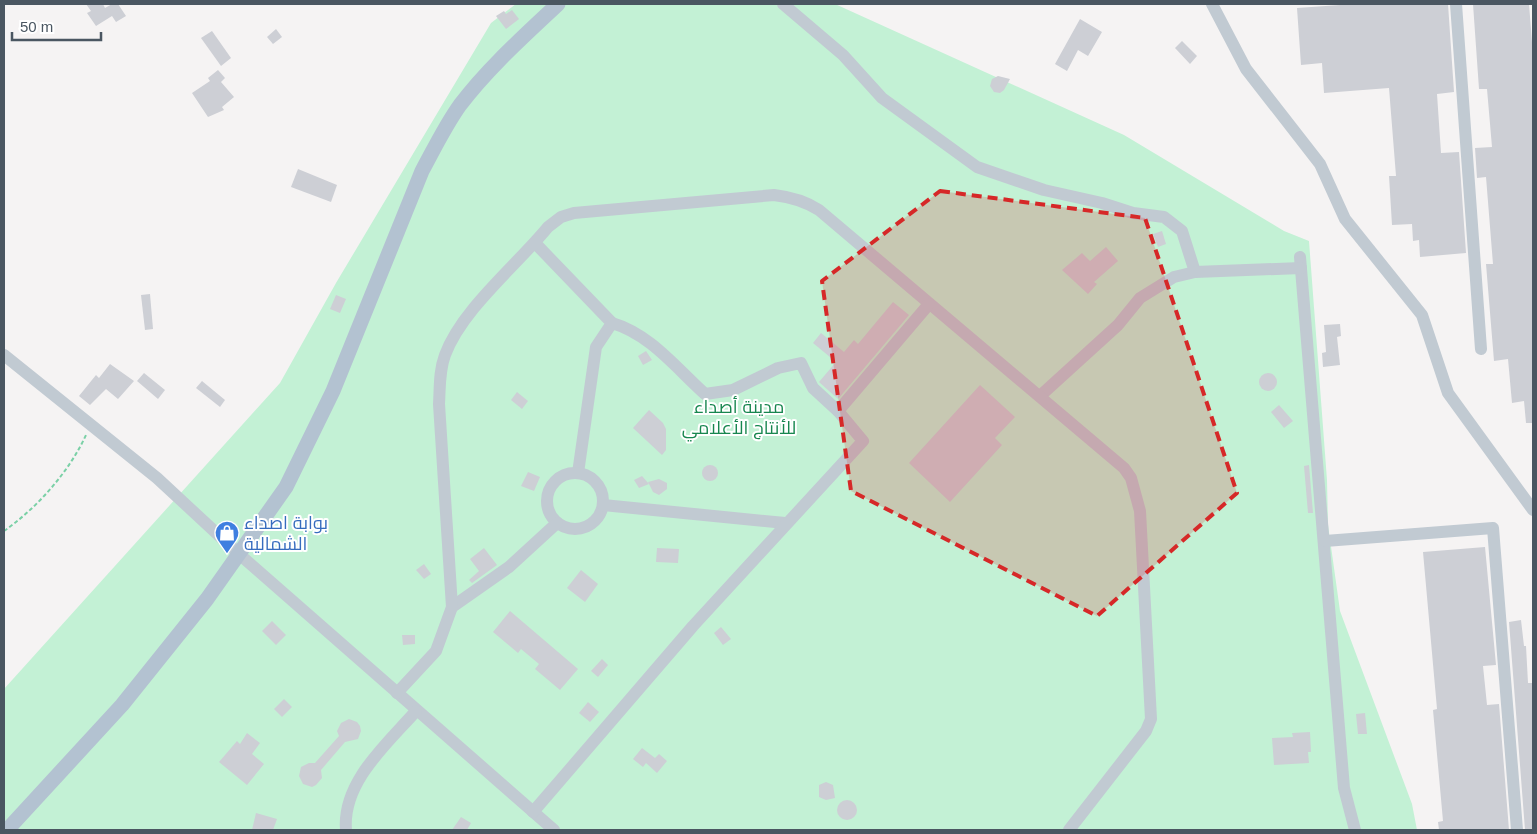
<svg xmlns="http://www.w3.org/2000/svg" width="1537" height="834" viewBox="0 0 1537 834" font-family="Helvetica,Cairo,sans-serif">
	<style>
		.green { fill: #c3f1d5 }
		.building { fill: #cdcfd5 }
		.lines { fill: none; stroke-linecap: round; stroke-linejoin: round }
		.path { stroke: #7ad0a6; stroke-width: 2; stroke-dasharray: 4 2.5; stroke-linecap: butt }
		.minor { stroke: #c1cad2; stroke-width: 12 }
		.major { stroke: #b3c2d1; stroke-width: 15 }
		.marked { fill: #d62828; fill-opacity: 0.2; stroke: #d62828; stroke-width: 4; stroke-dasharray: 10 6; stroke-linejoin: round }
		.labels { text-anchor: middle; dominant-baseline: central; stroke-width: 4; stroke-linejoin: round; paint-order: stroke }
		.park-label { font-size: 18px; fill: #17864f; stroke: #fff }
		.shop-label { font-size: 18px; fill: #366cbe; stroke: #fff; text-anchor: start }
	</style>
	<rect width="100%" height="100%" fill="#f5f3f3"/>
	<polygon class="green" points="516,4 835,4 1124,135 1284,231 1309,241 1327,480 1328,525 1340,611 1412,804 1417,830 12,830 4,819 4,689 280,383 336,283 491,23"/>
	<g class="building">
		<polygon points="86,4 103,4 105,8 112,4 118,4 126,16 116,22 112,16 96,26 87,13 91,11"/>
		<polygon points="1354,4 1448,4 1454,92 1437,94 1441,153 1459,152 1466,253 1420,257 1419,240 1413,241 1412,224 1392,225 1389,176 1396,176 1389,88 1324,93 1322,63 1301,65 1297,8"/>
		<polygon points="1473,4 1529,4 1533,55 1533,423 1526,423 1524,401 1512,403 1508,359 1494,361 1486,264 1493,264 1486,177 1477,178 1475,148 1492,147 1487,89 1479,89"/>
		<polygon points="512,10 519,19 506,29 496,16 504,11 506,14"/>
		<polygon points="1080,19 1102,32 1088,56 1078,50 1067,71 1055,64"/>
		<polygon points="276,29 282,37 273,44 267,37"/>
		<polygon points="212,31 231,58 221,66 201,38"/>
		<polygon points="1182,41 1197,56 1190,64 1175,48"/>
		<polygon points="218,70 225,78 221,82 234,97 222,107 224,110 208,117 192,93 210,81 208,78"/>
		<polygon points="998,76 1010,79 1004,90 1000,93 994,92 990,86 992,79"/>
		<polygon points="298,169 337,185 331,202 291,187"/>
		<polygon points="1162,231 1166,244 1158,247 1153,234"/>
		<polygon points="1106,247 1118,261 1094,282 1097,284 1088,294 1062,270 1082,253 1090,261"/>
		<polygon points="150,294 153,329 145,330 141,295"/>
		<polygon points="336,295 346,299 340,313 330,309"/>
		<polygon points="893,302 909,315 838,399 819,382 836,362 813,343 821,333 844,352 854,340 858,344"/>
		<polygon points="1340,324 1341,336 1337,337 1340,365 1323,367 1322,353 1326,352 1324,325"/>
		<polygon points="646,351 652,360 643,365 638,356"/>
		<polygon points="110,364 134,381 118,399 106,389 90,405 79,396 96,375 99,378"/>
		<polygon points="144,373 165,390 158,399 137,381"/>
		<circle cx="1268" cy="382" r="9"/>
		<polygon points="202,381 225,400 220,407 196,388"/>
		<polygon points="980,385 1015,417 995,438 1002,445 950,502 909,463"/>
		<polygon points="517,392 528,401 522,409 511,400"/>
		<polygon points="1279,405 1293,421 1284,428 1271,412"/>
		<polygon points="649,410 663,423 666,429 666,450 662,455 633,428"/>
		<polygon points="1309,465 1313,513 1308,513 1304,466"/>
		<circle cx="710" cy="473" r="8"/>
		<polygon points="528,472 540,477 534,491 521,486"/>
		<polygon points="642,476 649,484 639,488 634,480"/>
		<polygon points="659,479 667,483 667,489 659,495 653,492 648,482"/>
		<polygon points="1485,547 1496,665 1483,666 1487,705 1499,704 1509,830 1439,830 1438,822 1443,821 1433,710 1437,709 1423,552"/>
		<polygon points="484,548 497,565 472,583 469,580 479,571 470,559"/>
		<polygon points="657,548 679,549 678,563 656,562"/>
		<polygon points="424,564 431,574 424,579 416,570"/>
		<polygon points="581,570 598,584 585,602 567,588"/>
		<polygon points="510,611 578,669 560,690 535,669 539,664 521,649 518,653 493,632"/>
		<polygon points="1521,620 1524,646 1526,646 1528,683 1533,683 1533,830 1525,830 1509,622"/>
		<polygon points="272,621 286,635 276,645 262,631"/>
		<polygon points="721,627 731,639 723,645 714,633"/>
		<polygon points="402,635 415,635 415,644 403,645"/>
		<polygon points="602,659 608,665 598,677 591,671"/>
		<polygon points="284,699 292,707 282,717 274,709"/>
		<polygon points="588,702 599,712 590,722 579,713"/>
		<polygon points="1365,713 1367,734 1358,734 1356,714"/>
		<polygon points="349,719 357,722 360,726 361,731 358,739 345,742 321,770 322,778 316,785 312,787 303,784 299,776 301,767 309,763 315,763 339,736 337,731 341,723"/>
		<polygon points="1310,732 1311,752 1308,752 1309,763 1274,765 1272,738 1293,737 1292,733"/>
		<polygon points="247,733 260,743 252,754 264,764 247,785 219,762 237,741 240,744"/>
		<polygon points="642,748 655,758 659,754 667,761 657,773 646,763 643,767 633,759"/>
		<polygon points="826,782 833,785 835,798 826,800 819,797 819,785"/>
		<circle cx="847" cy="810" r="10"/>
		<polygon points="256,813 277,819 273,830 252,830"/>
		<polygon points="461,817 471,823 467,830 452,830"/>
	</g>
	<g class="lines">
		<path class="path" d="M4 531C37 508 69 472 86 435"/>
		<g class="minor">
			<polyline points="783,4 843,55 882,98 977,167 1044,190 1102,203 1133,213 1164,217 1182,231 1195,272"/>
			<polyline points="1212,4 1246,69 1320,164 1345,219 1422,315 1448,393 1533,510"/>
			<polyline points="1456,4 1481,349"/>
			<polyline points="535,243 612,323 596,347 578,473"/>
			<polyline points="1300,257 1344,788 1355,830"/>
			<path d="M612 323C650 334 676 368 705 394L733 390 778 368 801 363 813 388 838 411"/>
			<polyline points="4,355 157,478 239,554 554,830"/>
			<polyline points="1040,396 1118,325 1140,298 1174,277 1195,272 1301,268"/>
			<circle cx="575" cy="501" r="28"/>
			<polyline points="603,505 785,523"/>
			<polyline points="1325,541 1493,528 1517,830"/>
			<polyline points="452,607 509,567 557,523"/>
			<path d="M397 693 436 651 452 607 439 404C440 388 439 371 445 355 462 309 517 265 548 227L561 217 574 213 774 195C791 197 805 201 819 210L1124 468 1131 478 1140 511 1151 719 1146 731 1069 830"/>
			<polyline points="533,812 693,626 863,441 838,411 929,304"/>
			<path d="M346 830C342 782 387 744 416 711"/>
		</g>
		<path class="major" d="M7 830 122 705 207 599 286 487 333 391 422 171C434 149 445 126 460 105 488 68 524 36 558 4"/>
	</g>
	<path class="marked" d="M940 191 1145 218 1237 493 1097 616 851 491 822 281Z"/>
	<defs>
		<symbol id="shop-pin" viewBox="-11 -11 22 30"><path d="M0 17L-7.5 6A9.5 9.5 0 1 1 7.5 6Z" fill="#3f7fe0" stroke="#fff"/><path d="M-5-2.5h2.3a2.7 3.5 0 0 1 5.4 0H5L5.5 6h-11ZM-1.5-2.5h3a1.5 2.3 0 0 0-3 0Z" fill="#fff"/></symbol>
	</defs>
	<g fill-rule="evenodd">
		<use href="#shop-pin" x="213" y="519" width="28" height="38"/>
	</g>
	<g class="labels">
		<g class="park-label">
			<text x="739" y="407">مدينة أصداء<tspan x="739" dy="21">للأنتاج الأعلامي</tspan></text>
		</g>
		<g class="shop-label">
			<text x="244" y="523">بوابة اصداء<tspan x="244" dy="21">الشمالية</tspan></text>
		</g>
	</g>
	<rect width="1537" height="834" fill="none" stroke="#4a5661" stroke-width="10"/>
	<path d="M12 32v8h89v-8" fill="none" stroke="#4a5661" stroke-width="2.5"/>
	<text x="20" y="32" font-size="15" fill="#4a5661" stroke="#ffffff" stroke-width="4" paint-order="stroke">50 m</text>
</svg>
